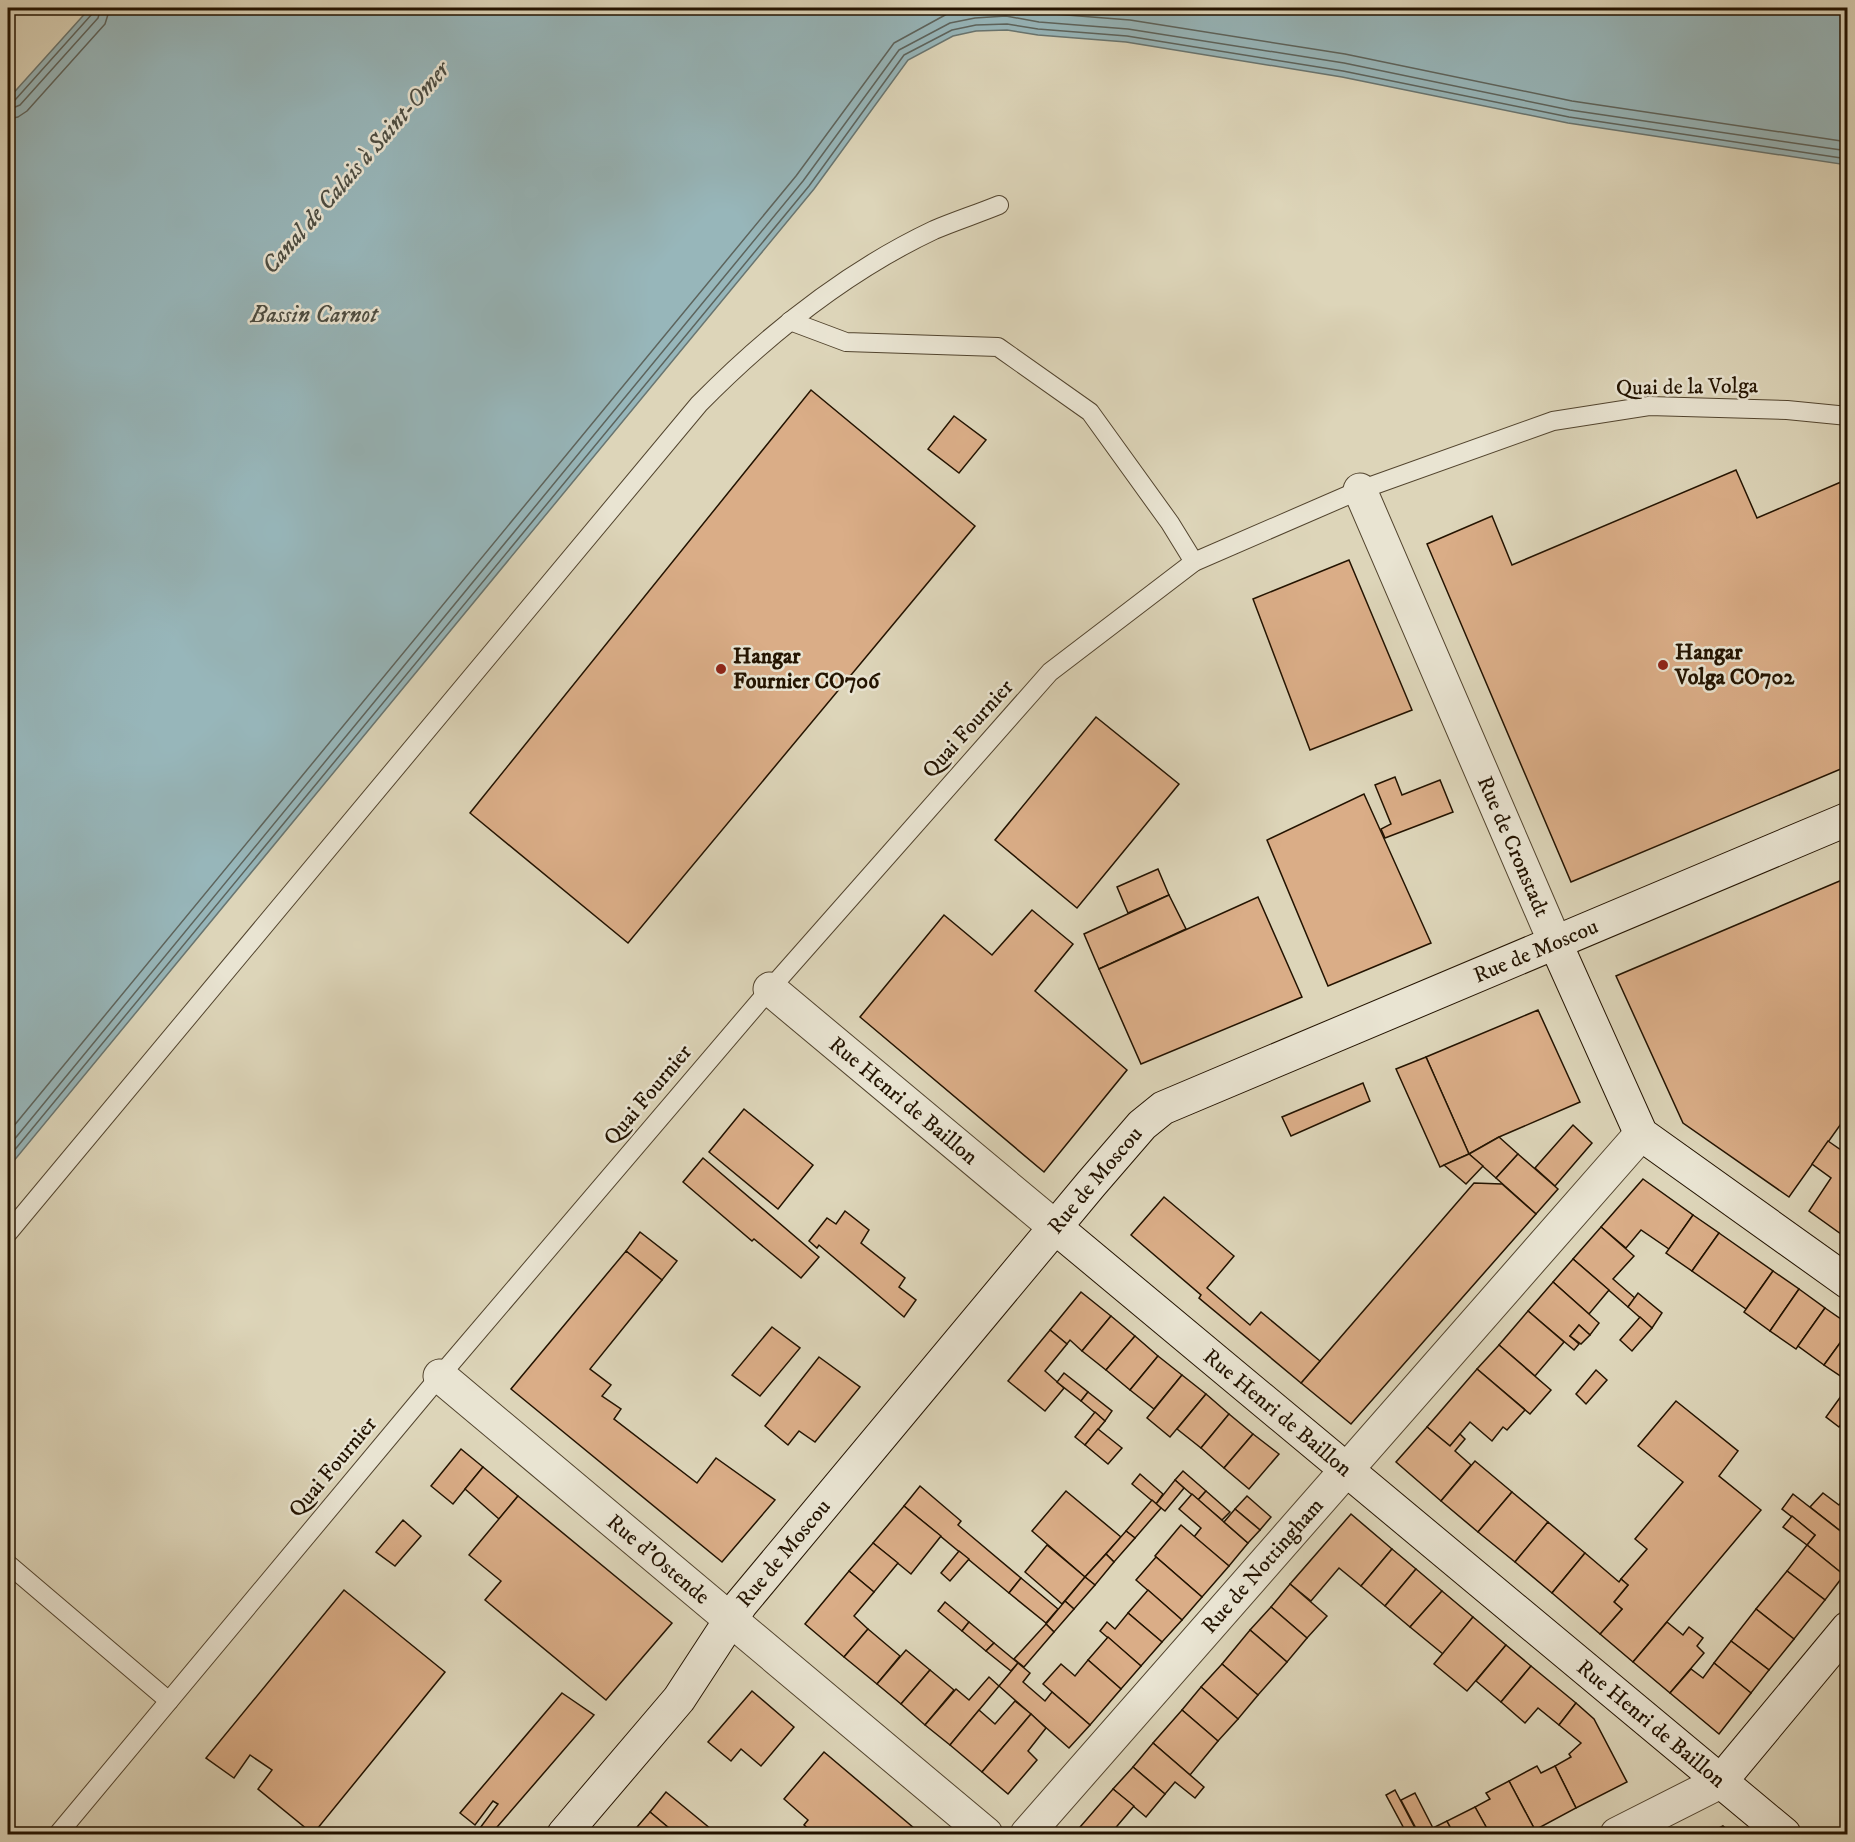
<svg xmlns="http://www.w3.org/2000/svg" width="1855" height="1842" viewBox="0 0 1855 1842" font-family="'IM FELL DW Pica',serif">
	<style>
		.water { fill: #97b6ba; stroke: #697570; stroke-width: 1.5 }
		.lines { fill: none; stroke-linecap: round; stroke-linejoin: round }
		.shore { stroke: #5d645d; stroke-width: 1.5 }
		.building { fill: #daad87; stroke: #231300; stroke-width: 1.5 }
		.lane-casing { stroke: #52442e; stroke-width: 20 }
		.street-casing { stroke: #52442e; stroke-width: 35 }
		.secondary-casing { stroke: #231300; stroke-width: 35 }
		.lane { stroke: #e9e4d2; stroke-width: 18 }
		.street { stroke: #e9e4d2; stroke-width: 33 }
		.secondary { stroke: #e9e4d2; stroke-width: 33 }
		.poi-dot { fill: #8f2418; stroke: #e9e4d2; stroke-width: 2 }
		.labels { text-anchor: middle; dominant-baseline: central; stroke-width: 5; stroke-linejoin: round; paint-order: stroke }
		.street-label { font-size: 22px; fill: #231300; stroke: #e9e4d2 }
		.poi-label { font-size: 22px; font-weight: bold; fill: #231300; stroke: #e9e4d2; text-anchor: start }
		.water-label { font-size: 24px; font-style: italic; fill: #4c4c41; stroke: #e9e4d2 }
	</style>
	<rect width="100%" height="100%" fill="#ddd5b9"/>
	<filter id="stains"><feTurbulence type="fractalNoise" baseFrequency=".00333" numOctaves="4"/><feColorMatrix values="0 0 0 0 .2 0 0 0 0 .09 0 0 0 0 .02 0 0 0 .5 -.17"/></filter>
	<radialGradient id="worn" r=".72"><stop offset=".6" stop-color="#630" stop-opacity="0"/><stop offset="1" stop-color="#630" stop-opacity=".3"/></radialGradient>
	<polygon class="water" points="90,8 1847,8 1847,165 1568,123 1342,77 1126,42 1038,35 1007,30 976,31 953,36 908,60 814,189 8,1168 8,99"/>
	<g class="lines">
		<g class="shore">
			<polyline points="1010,8 1041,13 1130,20 1345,54 1572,101 1848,142"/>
			<polyline points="8,102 15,100 92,14 94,8"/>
			<polyline points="8,110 20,105 98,18 101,8"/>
			<polyline points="8,119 18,117 27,111 105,24 110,8"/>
			<polyline points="8,1133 796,176 894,43 947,14 974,9 1000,8"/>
			<polyline points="8,1147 803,181 899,50 950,23 975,18 1006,16 1039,22 1128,29 1344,63 1570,110 1848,151"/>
			<polyline points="8,1158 809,186 904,55 952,30 976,25 1007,24 1038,29 1127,36 1343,71 1569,117 1848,159"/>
		</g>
	</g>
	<g class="building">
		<polygon points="811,390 975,526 628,943 470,813"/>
		<polygon points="954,416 986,440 959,473 928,449"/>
		<polygon points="1736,470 1757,518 1848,479 1848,766 1571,882 1427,544 1492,516 1512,565"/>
		<polygon points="1349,560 1412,710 1310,750 1253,599"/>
		<polygon points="1096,717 1179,784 1077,908 995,840"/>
		<polygon points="1395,777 1402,795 1440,780 1453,812 1385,838 1381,829 1391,824 1375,785"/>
		<polygon points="1364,794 1431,943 1328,986 1267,840"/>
		<polygon points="1158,869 1169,895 1128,913 1117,887"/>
		<polygon points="1842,880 1848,892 1848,1114 1789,1197 1683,1123 1616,976"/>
		<polygon points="1169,895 1186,929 1099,969 1084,934"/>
		<polygon points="1258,897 1302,997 1141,1064 1099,969"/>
		<polygon points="1032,910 1073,944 1035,991 1127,1070 1044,1172 860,1017 944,915 992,955"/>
		<polygon points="1538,1010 1580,1102 1499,1137 1469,1154 1426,1057"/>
		<polygon points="1426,1057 1469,1154 1440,1167 1396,1069"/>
		<polygon points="1363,1083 1370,1101 1291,1136 1282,1117"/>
		<polygon points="744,1109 813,1165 778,1209 709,1152"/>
		<polygon points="1573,1125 1592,1143 1555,1186 1535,1168"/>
		<polygon points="1499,1137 1518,1154 1496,1178 1469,1154"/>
		<polygon points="1828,1141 1848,1155 1848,1176 1845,1180 1848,1182 1848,1224 1841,1234 1809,1211 1831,1178 1812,1164"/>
		<polygon points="1469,1154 1483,1166 1466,1184 1444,1165"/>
		<polygon points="1518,1154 1558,1189 1536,1214 1496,1178"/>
		<polygon points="703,1158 819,1257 801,1278 754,1239 752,1241 683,1182"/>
		<polygon points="1643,1179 1693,1215 1669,1249 1641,1230 1626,1248 1601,1227"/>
		<polygon points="1474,1183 1502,1184 1536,1214 1351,1424 1301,1383"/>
		<polygon points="1164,1197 1234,1256 1207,1288 1250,1325 1261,1312 1320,1361 1301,1383 1199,1298 1201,1295 1131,1235"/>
		<polygon points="845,1211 869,1230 861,1243 905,1278 899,1287 916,1300 904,1317 819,1245 817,1248 809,1241 827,1218 836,1224"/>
		<polygon points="1693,1215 1719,1233 1692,1271 1666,1253"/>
		<polygon points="1601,1227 1634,1256 1613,1279 1635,1298 1628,1307 1573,1259"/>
		<polygon points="640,1232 677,1261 662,1280 626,1251"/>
		<polygon points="1719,1233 1773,1271 1746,1309 1692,1271"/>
		<polygon points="626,1251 662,1280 590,1369 611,1385 602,1396 621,1409 614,1419 697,1483 716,1458 775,1500 722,1562 511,1389"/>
		<polygon points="1573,1259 1609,1290 1589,1314 1553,1282"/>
		<polygon points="1773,1271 1799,1289 1770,1331 1744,1312"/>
		<polygon points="1553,1282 1599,1323 1590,1335 1579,1325 1570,1336 1579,1344 1574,1350 1528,1311"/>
		<polygon points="1799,1289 1825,1308 1796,1349 1770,1331"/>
		<polygon points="1081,1292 1111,1316 1082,1351 1070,1340 1067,1344 1050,1330"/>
		<polygon points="1638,1293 1662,1313 1652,1328 1628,1307"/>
		<polygon points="1825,1308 1848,1324 1848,1332 1824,1365 1798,1346"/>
		<polygon points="1528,1311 1564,1342 1535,1376 1499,1345"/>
		<polygon points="1111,1316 1135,1336 1106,1370 1082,1351"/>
		<polygon points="1640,1317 1652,1328 1632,1351 1620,1340"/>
		<polygon points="1579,1325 1590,1335 1581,1344 1570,1336"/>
		<polygon points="772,1327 800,1348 760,1396 732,1375"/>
		<polygon points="1050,1330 1067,1344 1045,1371 1064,1388 1045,1411 1008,1381"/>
		<polygon points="1848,1332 1848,1381 1824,1365"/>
		<polygon points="1135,1336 1158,1356 1130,1390 1106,1370"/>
		<polygon points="1499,1345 1551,1390 1530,1414 1477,1369"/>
		<polygon points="1158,1356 1182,1375 1154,1409 1130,1390"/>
		<polygon points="819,1357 860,1387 815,1442 799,1431 788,1445 765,1426"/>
		<polygon points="1477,1369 1525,1410 1507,1430 1503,1427 1492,1441 1470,1422 1450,1446 1427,1427"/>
		<polygon points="1596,1370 1607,1380 1586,1404 1576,1394"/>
		<polygon points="1064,1373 1088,1392 1081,1401 1057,1382"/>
		<polygon points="1182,1375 1206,1394 1170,1437 1147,1418"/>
		<polygon points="1088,1392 1112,1411 1105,1421 1081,1401"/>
		<polygon points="1844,1392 1848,1394 1848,1415 1839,1427 1826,1417"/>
		<polygon points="1206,1394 1229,1414 1201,1448 1177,1429"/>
		<polygon points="1676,1401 1738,1451 1719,1476 1761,1510 1633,1662 1600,1634 1622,1609 1614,1602 1628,1585 1621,1579 1647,1549 1635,1539 1683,1482 1638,1446"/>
		<polygon points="1095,1412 1105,1421 1085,1445 1075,1437"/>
		<polygon points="1229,1414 1253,1434 1224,1468 1201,1448"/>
		<polygon points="1427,1427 1450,1446 1460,1434 1465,1439 1455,1451 1471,1465 1441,1501 1396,1462"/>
		<polygon points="1098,1429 1122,1448 1108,1464 1085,1445"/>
		<polygon points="1253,1434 1279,1454 1249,1489 1224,1468"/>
		<polygon points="461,1449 483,1467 453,1504 431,1486"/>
		<polygon points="1475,1461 1512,1492 1478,1532 1441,1501"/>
		<polygon points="483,1467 518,1496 499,1519 465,1489"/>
		<polygon points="1183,1471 1206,1491 1198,1500 1175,1480"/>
		<polygon points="1140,1474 1163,1494 1156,1504 1132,1484"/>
		<polygon points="1175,1480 1184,1488 1165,1511 1156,1504"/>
		<polygon points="920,1486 961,1521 958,1525 1021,1578 1009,1593 904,1506"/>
		<polygon points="1066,1491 1121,1537 1085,1577 1032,1531"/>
		<polygon points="1206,1491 1230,1512 1222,1520 1198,1500"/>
		<polygon points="1512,1492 1548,1522 1515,1562 1478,1532"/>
		<polygon points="1823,1493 1839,1505 1848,1494 1848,1537 1810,1507"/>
		<polygon points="1192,1494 1248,1543 1229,1566 1194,1537 1201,1528 1179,1509"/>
		<polygon points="1793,1494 1848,1537 1848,1571 1844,1575 1807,1545 1815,1535 1782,1509"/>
		<polygon points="518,1496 672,1623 606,1700 485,1600 501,1581 469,1555"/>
		<polygon points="1247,1496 1271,1517 1260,1530 1235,1509"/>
		<polygon points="1152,1500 1161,1508 1135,1538 1126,1531"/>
		<polygon points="904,1506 941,1536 911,1574 873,1543"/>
		<polygon points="1235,1509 1260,1530 1248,1543 1224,1522"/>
		<polygon points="1351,1514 1392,1549 1361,1586 1339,1568 1311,1601 1290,1584"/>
		<polygon points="1792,1516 1815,1535 1807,1545 1783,1527"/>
		<polygon points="403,1520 421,1536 395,1566 376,1552"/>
		<polygon points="1548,1522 1585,1553 1552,1593 1515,1562"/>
		<polygon points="1181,1525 1229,1566 1202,1597 1155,1556"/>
		<polygon points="1126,1531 1135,1538 1114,1562 1106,1554"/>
		<polygon points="873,1543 898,1563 874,1592 849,1571"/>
		<polygon points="1047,1545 1085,1577 1062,1604 1025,1572"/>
		<polygon points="1807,1545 1844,1575 1825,1600 1787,1571"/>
		<polygon points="1392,1549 1416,1569 1385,1606 1361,1586"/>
		<polygon points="959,1551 969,1559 950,1581 941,1573"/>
		<polygon points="1585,1553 1619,1582 1621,1579 1628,1585 1614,1602 1622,1609 1600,1634 1552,1593"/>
		<polygon points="1106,1554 1114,1562 1095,1585 1085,1577"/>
		<polygon points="1156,1557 1202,1597 1182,1620 1136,1580"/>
		<polygon points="1416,1569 1442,1591 1410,1627 1385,1606"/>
		<polygon points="849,1571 874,1592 854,1616 868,1629 844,1657 805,1624"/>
		<polygon points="1787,1571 1825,1600 1794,1639 1756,1609"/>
		<polygon points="1085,1577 1095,1585 1074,1609 1065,1601"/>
		<polygon points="1021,1578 1058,1609 1046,1623 1009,1593"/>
		<polygon points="1290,1584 1327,1616 1307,1638 1271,1607"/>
		<polygon points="344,1590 445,1672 313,1834 258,1789 272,1770 250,1755 234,1778 206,1758"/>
		<polygon points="1148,1590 1182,1620 1162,1642 1128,1613"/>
		<polygon points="1442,1591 1473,1617 1443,1654 1410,1627"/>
		<polygon points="1065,1601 1074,1609 1054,1632 1046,1624"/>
		<polygon points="945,1602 969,1622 962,1631 938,1611"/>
		<polygon points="1271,1607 1307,1638 1287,1662 1250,1630"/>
		<polygon points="1756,1609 1794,1639 1769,1670 1731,1641"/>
		<polygon points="1128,1613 1162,1642 1141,1666 1100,1631 1107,1622 1115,1629"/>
		<polygon points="1473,1617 1506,1645 1467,1691 1434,1664"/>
		<polygon points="969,1622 994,1643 986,1651 962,1631"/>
		<polygon points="1667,1622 1683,1635 1689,1627 1703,1638 1697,1646 1704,1653 1670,1693 1633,1662"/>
		<polygon points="1046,1624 1054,1632 1024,1667 1014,1659"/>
		<polygon points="868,1629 900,1656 877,1684 844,1657"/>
		<polygon points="1250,1630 1287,1662 1258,1695 1222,1664"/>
		<polygon points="1108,1637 1141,1666 1121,1689 1088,1660"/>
		<polygon points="1731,1641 1769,1670 1751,1693 1714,1663"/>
		<polygon points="994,1643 1018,1663 1011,1671 986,1651"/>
		<polygon points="1506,1645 1531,1666 1501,1702 1476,1681"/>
		<polygon points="906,1650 930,1670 901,1704 877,1684"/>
		<polygon points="1088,1660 1121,1689 1090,1725 1043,1684 1061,1664 1075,1676"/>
		<polygon points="1018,1663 1030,1673 1023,1682 1045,1701 1052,1692 1090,1725 1069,1748 999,1686"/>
		<polygon points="1714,1663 1751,1693 1719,1734 1670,1693 1691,1669 1703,1678"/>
		<polygon points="1222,1664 1258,1695 1238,1719 1201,1687"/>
		<polygon points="1531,1666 1576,1703 1559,1725 1538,1708 1525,1723 1501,1702"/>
		<polygon points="930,1670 954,1690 925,1725 901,1704"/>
		<polygon points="989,1677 999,1686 950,1745 925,1725 956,1689 969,1700"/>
		<polygon points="1201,1687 1238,1719 1218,1741 1182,1710"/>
		<polygon points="752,1691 794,1727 761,1766 741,1749 731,1761 708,1742"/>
		<polygon points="562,1693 594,1715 491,1834 480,1828 498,1804 493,1801 475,1825 460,1813"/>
		<polygon points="1015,1701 1031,1714 982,1772 950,1745 979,1710 995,1724"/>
		<polygon points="1576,1703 1594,1719 1627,1782 1576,1808 1555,1766 1571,1757 1569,1754 1581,1743 1559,1725"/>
		<polygon points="1182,1710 1218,1741 1190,1775 1153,1743"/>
		<polygon points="1031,1714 1046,1728 1028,1751 1037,1760 1008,1794 982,1772"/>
		<polygon points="1153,1743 1204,1787 1195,1798 1175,1782 1165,1794 1133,1767"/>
		<polygon points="824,1752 921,1834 815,1834 804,1825 808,1820 784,1799"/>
		<polygon points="1537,1766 1541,1773 1555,1766 1576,1808 1535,1830 1509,1781"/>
		<polygon points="1133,1767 1165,1794 1146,1817 1113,1789"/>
		<polygon points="1509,1781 1535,1830 1526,1834 1490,1834 1475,1807 1490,1799 1486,1793"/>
		<polygon points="1113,1789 1134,1806 1112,1832 1115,1834 1074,1834"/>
		<polygon points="1395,1790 1416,1830 1407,1834 1386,1795"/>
		<polygon points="666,1792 717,1834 676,1834 650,1812"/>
		<polygon points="1415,1793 1433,1828 1447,1821 1454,1834 1419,1834 1401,1800"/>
		<polygon points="1475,1807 1490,1834 1454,1834 1447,1821"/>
		<polygon points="650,1812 676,1834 631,1834"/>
		<polygon points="1723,1826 1733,1834 1707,1834"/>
	</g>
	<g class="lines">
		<defs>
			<g id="lane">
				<polyline points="790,321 846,342 998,347 1090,412 1170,523 1194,562"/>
				<path d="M8 1233 699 404C768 334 845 272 934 230 955 221 977 214 999 205"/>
				<polyline points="8,1564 169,1701"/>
				<polyline points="58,1834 440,1376 770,989 1050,672 1194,562 1360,490 1553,421 1649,406 1787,410 1848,416"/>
			</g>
			<g id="street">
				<path id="s1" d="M1360 490 1554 940"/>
				<path id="s2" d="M770 989 1055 1227"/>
				<path id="s3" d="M440 1376 986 1834"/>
				<path id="s4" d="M1027 1834 1641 1134"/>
				<polyline points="1617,1834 1720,1782"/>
			</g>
			<g id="secondary">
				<polyline points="1554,940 1641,1134 1848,1282"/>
				<path id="s5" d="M1055 1227 1784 1834"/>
				<polyline points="1720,1782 1848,1628"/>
				<path id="s6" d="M564 1834 679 1699 741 1604 1091 1184 1142 1125 1163 1108 1848 819"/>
			</g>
		</defs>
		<use href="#lane" class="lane-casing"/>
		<use href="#street" class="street-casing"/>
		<use href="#secondary" class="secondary-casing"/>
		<use href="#lane" class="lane"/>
		<use href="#street" class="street"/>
		<use href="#secondary" class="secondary"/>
	</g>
	<g class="poi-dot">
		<circle cx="1663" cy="665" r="6"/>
		<circle cx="721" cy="669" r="6"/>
	</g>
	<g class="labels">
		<g class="street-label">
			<text transform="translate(1687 387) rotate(-1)">Quai de la Volga</text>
			<text transform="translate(968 729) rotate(-48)">Quai Fournier</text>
			<text stroke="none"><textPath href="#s1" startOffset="388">Rue de Cronstadt</textPath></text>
			<text stroke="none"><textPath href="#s6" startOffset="1347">Rue de Moscou</textPath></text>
			<text transform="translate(648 1095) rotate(-50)">Quai Fournier</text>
			<text stroke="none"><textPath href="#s2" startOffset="174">Rue Henri de Baillon</textPath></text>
			<text stroke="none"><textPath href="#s6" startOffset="843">Rue de Moscou</textPath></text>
			<text stroke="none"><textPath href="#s5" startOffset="290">Rue Henri de Baillon</textPath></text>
			<text transform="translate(333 1467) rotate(-50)">Quai Fournier</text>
			<text stroke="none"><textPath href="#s6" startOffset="357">Rue de Moscou</textPath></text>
			<text stroke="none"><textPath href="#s3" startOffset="285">Rue d'Ostende</textPath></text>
			<text stroke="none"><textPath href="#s4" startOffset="357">Rue de Nottingham</textPath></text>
			<text stroke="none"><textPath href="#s5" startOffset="776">Rue Henri de Baillon</textPath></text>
		</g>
		<g class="poi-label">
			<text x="1675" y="652">Hangar<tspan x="1675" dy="25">Volga CO702</tspan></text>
			<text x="733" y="656">Hangar<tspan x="733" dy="25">Fournier CO706</tspan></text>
		</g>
		<g class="water-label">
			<text transform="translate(356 168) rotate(-49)">Canal de Calais à Saint-Omer</text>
			<text x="314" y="315">Bassin Carnot</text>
		</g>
	</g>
	<rect width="1855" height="1842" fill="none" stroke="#ddd5b9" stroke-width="30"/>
	<rect x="9" y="9" width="1837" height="1824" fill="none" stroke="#231300" stroke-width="3"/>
	<rect x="15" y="15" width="1825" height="1812" fill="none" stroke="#231300" stroke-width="1.5"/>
	<rect width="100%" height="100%" filter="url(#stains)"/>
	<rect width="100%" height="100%" fill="url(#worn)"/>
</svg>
